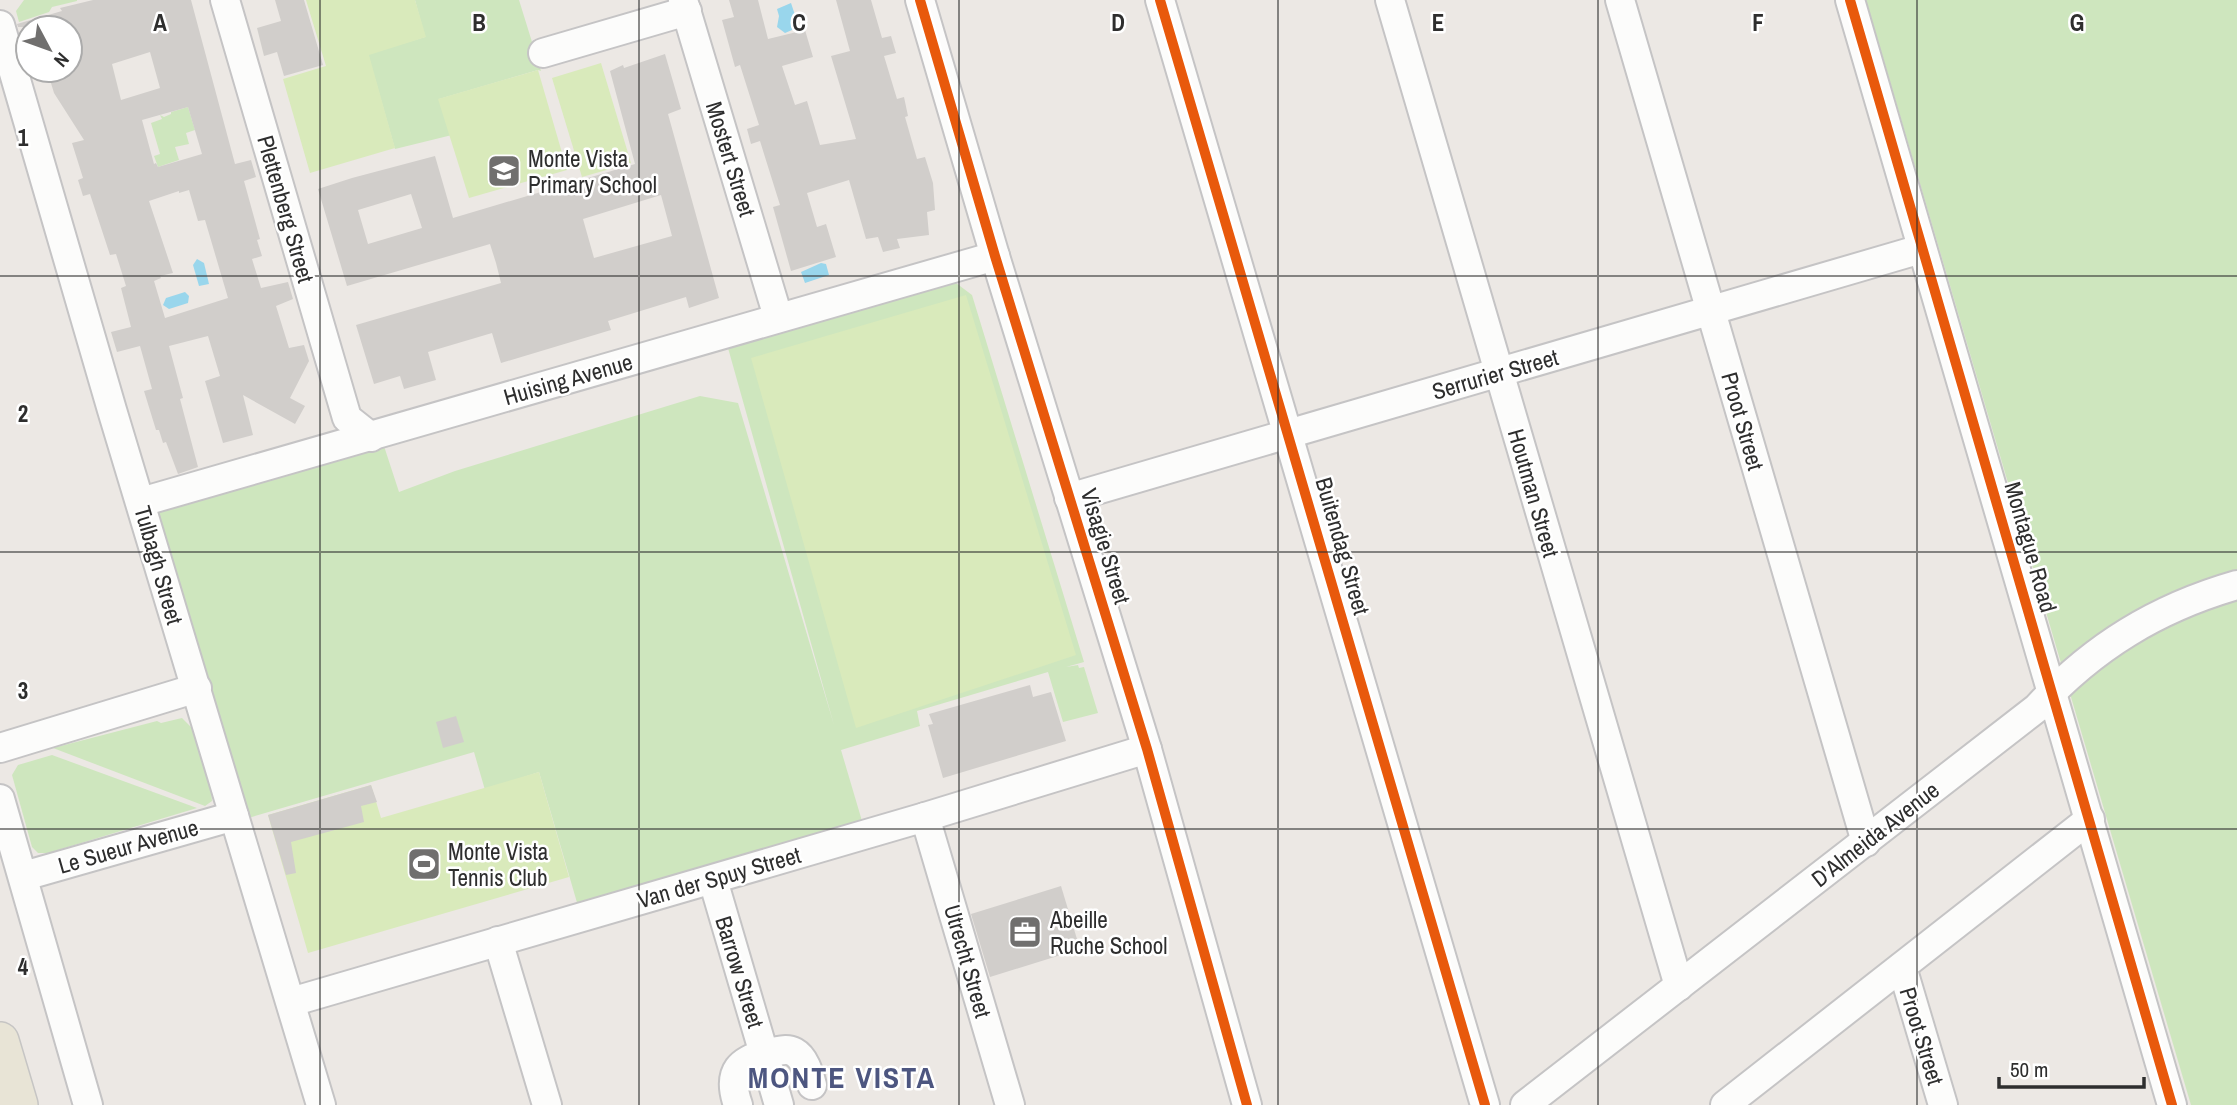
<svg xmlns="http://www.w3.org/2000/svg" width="2237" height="1105" viewBox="0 0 2237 1105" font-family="'Archivo Narrow',sans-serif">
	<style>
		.green { fill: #cee6be }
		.pitch { fill: #d9eabb }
		.water { fill: #99d6ec }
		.building { fill: #d1cecb; fill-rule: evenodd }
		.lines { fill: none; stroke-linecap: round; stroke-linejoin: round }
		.minor-casing { stroke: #c5c4c5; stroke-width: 32 }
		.major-casing { stroke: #c6c5c4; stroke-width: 40 }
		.minor { stroke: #fcfcfb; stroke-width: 28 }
		.major { stroke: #e8e4d6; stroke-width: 37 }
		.cycleway-casing { stroke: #fff; stroke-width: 15 }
		.cycleway { stroke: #e8590c; stroke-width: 10 }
		.grid { fill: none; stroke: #2e2e2e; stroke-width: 2; stroke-opacity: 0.55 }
		.labels { text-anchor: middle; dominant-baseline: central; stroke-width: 5; stroke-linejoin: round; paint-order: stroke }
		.poi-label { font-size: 23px; fill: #2e2e2e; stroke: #fff; text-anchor: start }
		.street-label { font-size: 23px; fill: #2e2e2e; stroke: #fff }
		.district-label { font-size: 30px; font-weight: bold; letter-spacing: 2px; fill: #4d5680; stroke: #fff }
		.grid-label { font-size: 23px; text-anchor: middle; font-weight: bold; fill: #2e2e2e; stroke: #fff; stroke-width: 5; stroke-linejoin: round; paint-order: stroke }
	</style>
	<rect width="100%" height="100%" fill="#ece8e4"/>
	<g class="green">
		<polygon points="24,0 77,0 77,1 52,7 49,12 19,22 16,11"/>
		<polygon points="415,0 519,0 541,71 538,70 439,99 452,135 395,149 368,54 425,37"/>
		<polygon points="1866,0 2237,0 2237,1105 2191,1105"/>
		<polygon points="188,107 195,130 186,133 189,144 175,147 179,160 158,167 154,156 160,154 151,123 162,119 160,115 164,117 171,114 171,112"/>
		<polygon points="956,283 972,295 1084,662 1066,667 1078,665 1079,668 1084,667 1098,713 1063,722 1048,672 917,711 920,726 841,750 862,821 578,906 539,772 485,790 474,752 245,819 154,513 383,443 399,492 455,471 700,396 738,403 834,725 728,348"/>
		<polygon points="182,718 192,728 211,789 212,801 205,806 53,748 157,721 161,723"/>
		<polygon points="52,755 197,808 48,853 38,853 32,847 12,775 18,765"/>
	</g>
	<g class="pitch">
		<polygon points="306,0 415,0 426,37 369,55 395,148 310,173 283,79 326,66"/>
		<polygon points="601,63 631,163 582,177 552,78"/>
		<polygon points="538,70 567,170 469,198 438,99"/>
		<polygon points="966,295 1076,655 856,728 751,358"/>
		<polygon points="539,772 569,877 308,953 268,815 371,785 381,818"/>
	</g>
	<g class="water">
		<polygon points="791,3 799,27 785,33 777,27 779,16 777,9"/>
		<polygon points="197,259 204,263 209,284 199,286 193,265"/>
		<polygon points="821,263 826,264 829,275 805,283 801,272"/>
		<polygon points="185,292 189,296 188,303 169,309 163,305 166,298"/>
	</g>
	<g class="building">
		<path d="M93 0H191L235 164 251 160 256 177 244 181 260 239 257 240 262 256 252 259 261 288 288 282 293 299 276 306 289 348 304 345 309 361 290 398 305 406 295 424 243 395 253 435 223 443 205 381 220 376 208 336 169 346 183 398 180 399 198 467 178 474 166 442 163 443 159 430H156L144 391 152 389 140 346 117 352 111 332 131 327 121 288 126 286 116 254 110 255 90 194 83 196 78 180 83 178 72 143 84 140 54 93 47 70H70V28L18 27 17 24 62 11 60 8ZM150 52 160 88 121 100 112 64ZM188 107 202 154 158 167 156 163 154 164 142 120ZM189 190 198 221 205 220 228 298 165 318 154 281 161 278 160 276 173 273 149 201 179 191V193Z"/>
		<polygon points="275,0 304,0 323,65 284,76 277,52 264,56 257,28 281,21"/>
		<polygon points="729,0 758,0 768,39 805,30 813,57 782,66 795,105 807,101 820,145 856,139 831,56 850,51 836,0 871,0 882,38 891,36 896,53 884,56 897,99 904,97 908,116 905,117 917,159 925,157 933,183 935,210 927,212 929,235 897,239 900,248 883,252 878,237 866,239 849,180 807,193 817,227 826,224 836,257 791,271 773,207 780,205 760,141 751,144 747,129 759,125 740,65 735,67 722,20 734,17"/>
		<path d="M665 54 681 109 668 114 719 298 689 308 686 297 608 321 611 330 501 363 492 333 428 352 436 380 404 389 400 376 374 384 356 325 501 283 496 263 490 244 347 286 318 189 352 178 435 156 453 218 635 164 610 71 623 65 624 68ZM411 194 422 228 368 244 358 210ZM661 195 672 236 594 258 583 219Z"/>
		<polygon points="1030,685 1033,697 1051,692 1066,741 943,778 928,725 933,724 929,714"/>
		<polygon points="456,716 464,742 443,748 436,722"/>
		<polygon points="371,785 377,802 361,806 364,822 291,842 296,873 286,875 268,815"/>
		<polygon points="1061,886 1080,949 990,977 971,914"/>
	</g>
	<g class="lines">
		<defs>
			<g id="minor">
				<polyline points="225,0 347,418 371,437"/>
				<polyline points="683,0 778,317"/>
				<polyline points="920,0 995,256 1147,749 1247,1105"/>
				<polyline points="1160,0 1485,1105"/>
				<polyline points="1390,0 1679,986"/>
				<polyline points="1620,0 1866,842"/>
				<polyline points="1850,0 2172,1105"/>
				<polyline points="0,25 112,410 321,1105"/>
				<polyline points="543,53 687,11"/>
				<polyline points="1069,498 1921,249"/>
				<polyline points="141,502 995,256"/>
				<polyline points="0,748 197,688"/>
				<polyline points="0,799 88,1105"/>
				<polyline points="925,817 1010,1105"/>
				<polyline points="24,876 234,816"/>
				<polyline points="713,880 779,1105"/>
				<polyline points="498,941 547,1105"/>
				<polyline points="1902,967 1943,1105"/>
				<polyline points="291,1002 925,817 1147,749"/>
				<path d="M738 1105C726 1071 740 1059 772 1052 779 1051 787 1048 794 1052 805 1058 809 1074 812 1085"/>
				<path d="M1525 1105 2037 708C2093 647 2157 608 2237 585"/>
				<polyline points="1725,1105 2090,819"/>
			</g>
			<polyline id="major" points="0,1041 19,1105"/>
		</defs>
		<use href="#minor" class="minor-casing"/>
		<use href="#major" class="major-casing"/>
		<use href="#minor" class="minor"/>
		<use href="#major" class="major"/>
		<defs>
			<g id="cycleway">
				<polyline points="920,0 995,256 1147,749 1247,1105"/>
				<polyline points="1160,0 1485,1105"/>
				<polyline points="1850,0 2172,1105"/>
			</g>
		</defs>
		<use href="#cycleway" class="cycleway-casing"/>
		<use href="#cycleway" class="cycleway"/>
	</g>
	<path class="grid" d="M320 0V1105M639 0V1105M959 0V1105M1278 0V1105M1598 0V1105M1917 0V1105M0 276H2237M0 552H2237M0 829H2237"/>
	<defs>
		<symbol id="school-square" viewBox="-11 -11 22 22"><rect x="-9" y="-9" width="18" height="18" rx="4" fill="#706f6e" stroke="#fff"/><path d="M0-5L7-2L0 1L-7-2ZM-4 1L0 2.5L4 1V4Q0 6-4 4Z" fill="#fff"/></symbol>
		<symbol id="stadium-square" viewBox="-11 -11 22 22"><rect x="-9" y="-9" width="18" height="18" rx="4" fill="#706f6e" stroke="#fff"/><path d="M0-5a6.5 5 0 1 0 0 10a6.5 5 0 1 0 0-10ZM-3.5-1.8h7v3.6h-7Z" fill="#fff"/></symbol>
		<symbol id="office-square" viewBox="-11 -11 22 22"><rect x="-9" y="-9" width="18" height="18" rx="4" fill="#706f6e" stroke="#fff"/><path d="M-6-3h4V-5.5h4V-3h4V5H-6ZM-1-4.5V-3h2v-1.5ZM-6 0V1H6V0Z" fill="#fff"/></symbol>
	</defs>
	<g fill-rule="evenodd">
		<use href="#school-square" x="485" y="152" width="38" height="38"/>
		<use href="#stadium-square" x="405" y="845" width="38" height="38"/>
		<use href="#office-square" x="1006" y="913" width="38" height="38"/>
	</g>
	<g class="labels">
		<g class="poi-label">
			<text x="528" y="158">Monte Vista<tspan x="528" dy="26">Primary School</tspan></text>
			<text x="448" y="851">Monte Vista<tspan x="448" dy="26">Tennis Club</tspan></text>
			<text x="1050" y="919">Abeille<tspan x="1050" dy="26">Ruche School</tspan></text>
		</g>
		<g class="street-label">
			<text transform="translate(731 159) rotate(73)">Mostert Street</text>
			<text transform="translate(286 209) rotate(74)">Plettenberg Street</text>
			<text transform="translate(1495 374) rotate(-16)">Serrurier Street</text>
			<text transform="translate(568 379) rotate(-16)">Huising Avenue</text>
			<text transform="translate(1743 421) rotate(74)">Proot Street</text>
			<text transform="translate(1534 493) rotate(74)">Houtman Street</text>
			<text transform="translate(1106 546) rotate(73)">Visagie Street</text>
			<text transform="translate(1343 546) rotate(74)">Buitendag Street</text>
			<text transform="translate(2031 547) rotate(74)">Montague Road</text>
			<text transform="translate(159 565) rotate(74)">Tulbagh Street</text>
			<text transform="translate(1875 834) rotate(-38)">D'Almeida Avenue</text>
			<text transform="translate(128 846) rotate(-16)">Le Sueur Avenue</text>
			<text transform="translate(719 877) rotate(-16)">Van der Spuy Street</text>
			<text transform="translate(968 961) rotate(74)">Utrecht Street</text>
			<text transform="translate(740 972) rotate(73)">Barrow Street</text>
			<text transform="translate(1922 1036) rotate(73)">Proot Street</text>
		</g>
		<g class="district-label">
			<text x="842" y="1077">MONTE VISTA</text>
		</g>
	</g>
	<g class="grid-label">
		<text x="160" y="31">A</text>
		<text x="479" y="31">B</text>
		<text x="799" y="31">C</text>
		<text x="1118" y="31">D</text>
		<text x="1438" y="31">E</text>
		<text x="1758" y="31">F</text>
		<text x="2077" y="31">G</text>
		<text x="23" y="146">1</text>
		<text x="23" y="422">2</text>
		<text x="23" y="699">3</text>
		<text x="23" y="975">4</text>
	</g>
	<g transform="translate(49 49) rotate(131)"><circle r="33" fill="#ffffff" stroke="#ababab" stroke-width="2"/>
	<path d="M0-5L12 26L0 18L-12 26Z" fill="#706f6e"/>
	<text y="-10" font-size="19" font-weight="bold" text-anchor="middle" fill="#2e2e2e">N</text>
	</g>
	<path d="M1999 1077v10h145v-10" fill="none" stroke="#2e2e2e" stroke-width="3.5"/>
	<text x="2010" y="1077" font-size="21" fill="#2e2e2e" stroke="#ffffff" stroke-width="5" paint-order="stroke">50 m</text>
</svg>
